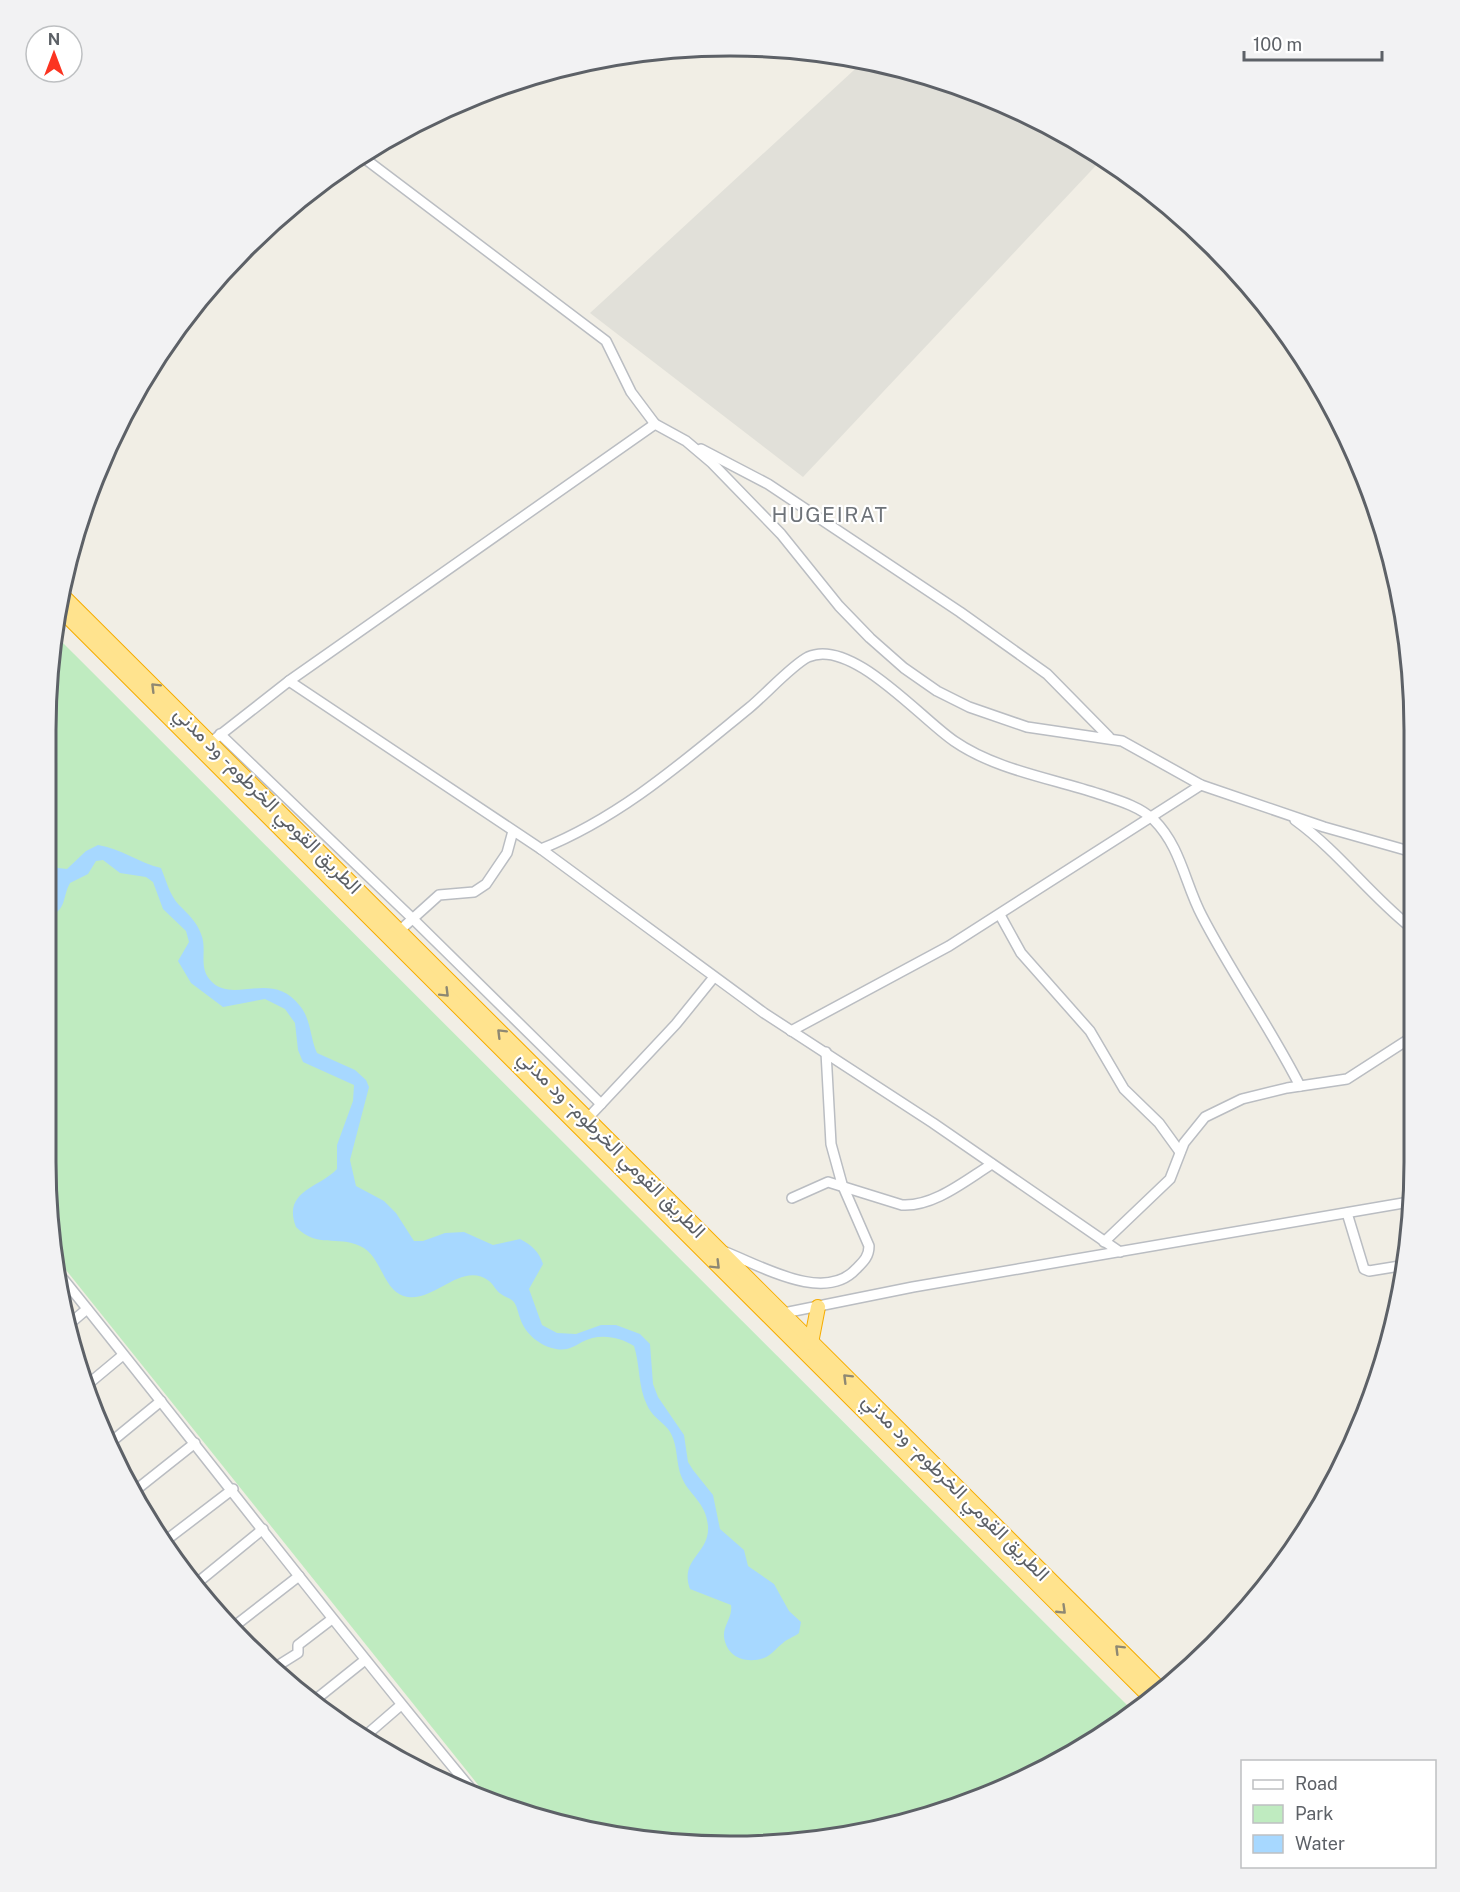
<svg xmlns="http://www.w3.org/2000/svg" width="1460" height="1892" viewBox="0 0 1460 1892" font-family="'Public Sans',Vazirmatn,sans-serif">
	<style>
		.industrial { fill: #e1e0d9 }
		.green { fill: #bfebc0 }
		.water { fill: #a7d8ff }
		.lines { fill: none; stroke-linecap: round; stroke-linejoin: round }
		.minor-casing { stroke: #babdc2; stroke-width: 12 }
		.highway-casing { stroke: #f6ac00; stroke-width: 16 }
		.minor { stroke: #fff; stroke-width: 9 }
		.highway { stroke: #ffe38e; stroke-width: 14 }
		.oneway { stroke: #8e8873 }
		.labels { text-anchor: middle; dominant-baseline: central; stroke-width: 4.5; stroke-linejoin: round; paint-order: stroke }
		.street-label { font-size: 20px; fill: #5d6167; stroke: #fff }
		.neighbourhood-label { font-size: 21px; letter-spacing: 1.5px; fill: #6e7379; stroke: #fff }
		.rim { fill: none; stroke: #5d6167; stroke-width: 3 }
	</style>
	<rect width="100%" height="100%" fill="#f1eee5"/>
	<polygon class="industrial" points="866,59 992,97 1104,157 803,477 590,313"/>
	<polygon class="green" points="56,636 1134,1712 1110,1732 1033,1777 908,1824 730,1847 553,1824 487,1796 58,1260 45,1162 46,686"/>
	<path class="water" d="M98 845C120 848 139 863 161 868 166 880 170 896 179 905 187 913 197 922 201 934 208 950 197 968 212 982 235 1004 272 969 300 1006 311 1019 310 1038 317 1053L355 1070 366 1080 369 1087 350 1160 356 1186 384 1201 396 1213 414 1241H423L445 1233 464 1232 493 1245 520 1239C531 1245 539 1251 543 1264L529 1289 542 1325 557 1333 576 1334 601 1325H616L640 1334 650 1344 653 1384 658 1397 684 1435 688 1462 693 1470 713 1495 720 1529 744 1550 748 1566 774 1584 789 1611 801 1622 799 1633C794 1637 787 1639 783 1643 776 1648 772 1655 764 1658 746 1664 727 1658 724 1637 723 1625 733 1617 731 1605L690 1589C679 1559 710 1554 708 1526 706 1502 689 1495 682 1478 675 1462 679 1444 668 1429 661 1421 651 1415 647 1405 638 1387 640 1364 634 1346 619 1336 598 1333 582 1342 573 1347 567 1351 556 1349 540 1346 525 1334 520 1318 518 1313 517 1305 513 1301 510 1298 505 1297 501 1294 496 1291 494 1285 489 1281 462 1261 436 1301 408 1297 382 1293 383 1256 360 1246 337 1235 318 1249 296 1227 282 1191 319 1188 337 1169V1145L353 1101 354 1085 303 1062 298 1050 295 1023 285 1009 265 999 223 1007 191 983 178 961 189 942 186 931 163 909 153 882 146 877 120 873 103 860 96 861 88 874 70 883C62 897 67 913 46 916V859L58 868 67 869 86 851Z"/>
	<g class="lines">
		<defs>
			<g id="minor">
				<polyline points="360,155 606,341 631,392 655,424 686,441 712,463 781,534 839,606 870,638 904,668 937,691 969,707 1027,727 1122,741 1201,785 1324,827 1409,851"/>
				<polyline points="701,449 768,484 960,612 1047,674 1109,737"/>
				<polyline points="289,681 541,849 764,1013 933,1123 1120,1252"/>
				<polyline points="220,734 413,919 601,1104"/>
				<polyline points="206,746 289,681 655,424"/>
				<path d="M1295 820C1339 852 1368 893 1409 926"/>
				<path d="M541 849C621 817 684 761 749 708 765 695 792 665 808 657 851 637 920 718 954 741 996 770 1051 778 1099 794 1117 800 1139 806 1154 820 1181 847 1185 884 1202 916 1232 974 1270 1027 1300 1086"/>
				<polyline points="1000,915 1021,953 1090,1031 1124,1089 1159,1123 1180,1152"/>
				<polyline points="399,931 439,895 474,892 486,884 507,853 513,831"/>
				<polyline points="791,1031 949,946 1201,785"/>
				<polyline points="587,1119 676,1024 714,977"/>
				<path d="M792 1198 828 1182 902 1205C934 1207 966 1180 992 1164"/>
				<polyline points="1347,1213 1364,1269 1369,1271 1406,1265"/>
				<polyline points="1104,1242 1170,1179 1184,1143 1205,1117 1242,1099 1287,1088 1347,1079 1409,1039"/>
				<path d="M723 1251C760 1265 824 1304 856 1269 863 1262 869 1257 869 1246L842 1184 831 1144 826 1052"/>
				<path d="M60 1275C198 1446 331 1621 472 1790"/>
				<polyline points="779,1314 913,1287 1409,1202"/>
				<polyline points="67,1326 87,1309"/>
				<polyline points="87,1385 123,1355"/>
				<polyline points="111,1442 161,1401"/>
				<polyline points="132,1493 195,1443"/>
				<polyline points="165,1541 233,1489"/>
				<polyline points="197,1583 263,1529"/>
				<polyline points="232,1628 299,1576"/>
				<polyline points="274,1668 298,1653 298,1645 332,1619"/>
				<polyline points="315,1700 365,1660"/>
				<polyline points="364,1737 401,1705"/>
			</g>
			<g id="highway">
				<polyline points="64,597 1161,1690"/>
				<polyline points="61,610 1151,1698"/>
				<polyline points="811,1343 818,1307"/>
			</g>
		</defs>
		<use href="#minor" class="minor-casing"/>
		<use href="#highway" class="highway-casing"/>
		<use href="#minor" class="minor"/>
		<use href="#highway" class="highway"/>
	</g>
	<defs><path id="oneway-chevron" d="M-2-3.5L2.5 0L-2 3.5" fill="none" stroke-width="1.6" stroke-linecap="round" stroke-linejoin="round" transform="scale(1.5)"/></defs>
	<g class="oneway">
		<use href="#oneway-chevron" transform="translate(155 687) rotate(-135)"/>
		<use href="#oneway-chevron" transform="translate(445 993) rotate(45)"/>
		<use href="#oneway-chevron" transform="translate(501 1033) rotate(-135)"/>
		<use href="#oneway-chevron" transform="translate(716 1265) rotate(45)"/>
		<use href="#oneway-chevron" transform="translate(847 1378) rotate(-135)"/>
		<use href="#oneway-chevron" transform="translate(1062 1610) rotate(44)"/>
		<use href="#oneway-chevron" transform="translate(1119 1649) rotate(-135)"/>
	</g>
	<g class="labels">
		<g class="street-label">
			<text transform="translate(268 800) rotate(45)">الطريق القومي الخرطوم - ود مدني</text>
			<text transform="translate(612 1144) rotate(45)">الطريق القومي الخرطوم - ود مدني</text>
			<text transform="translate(956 1487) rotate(45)">الطريق القومي الخرطوم - ود مدني</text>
		</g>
		<g class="neighbourhood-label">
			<text x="830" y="514">HUGEIRAT</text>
		</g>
	</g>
	<path d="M0 0H1460V1892H0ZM730 56H730A674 674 0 0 1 1404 730V1162A674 674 0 0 1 730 1836H730A674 674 0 0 1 56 1162V730A674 674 0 0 1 730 56Z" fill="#f2f2f3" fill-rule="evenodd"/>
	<path class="rim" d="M730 56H730A674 674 0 0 1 1404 730V1162A674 674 0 0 1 730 1836H730A674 674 0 0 1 56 1162V730A674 674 0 0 1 730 56Z"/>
	<rect x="1241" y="1760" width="195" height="108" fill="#ffffff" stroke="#bec0c2" stroke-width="1.5"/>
	<rect x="1253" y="1780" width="30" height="9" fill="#ffffff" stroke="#bec0c2" stroke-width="1.5"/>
	<text x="1295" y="1790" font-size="18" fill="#5d6167">Road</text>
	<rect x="1253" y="1805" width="30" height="18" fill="#bfebc0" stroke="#bec0c2" stroke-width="1.5"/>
	<text x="1295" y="1820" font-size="18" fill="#5d6167">Park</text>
	<rect x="1253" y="1835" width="30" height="18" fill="#a7d8ff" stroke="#bec0c2" stroke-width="1.5"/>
	<text x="1295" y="1850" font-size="18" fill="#5d6167">Water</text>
	<g transform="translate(54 54)"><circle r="28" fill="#ffffff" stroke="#bec0c2" stroke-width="1.5"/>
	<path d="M0-4.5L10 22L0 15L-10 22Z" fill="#fb3421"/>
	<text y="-9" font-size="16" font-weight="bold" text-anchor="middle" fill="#5d6167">N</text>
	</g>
	<path d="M1244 51v9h138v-9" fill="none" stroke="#5d6167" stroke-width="3"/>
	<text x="1253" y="51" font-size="18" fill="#5d6167" stroke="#ffffff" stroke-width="4.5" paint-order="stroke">100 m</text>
</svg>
